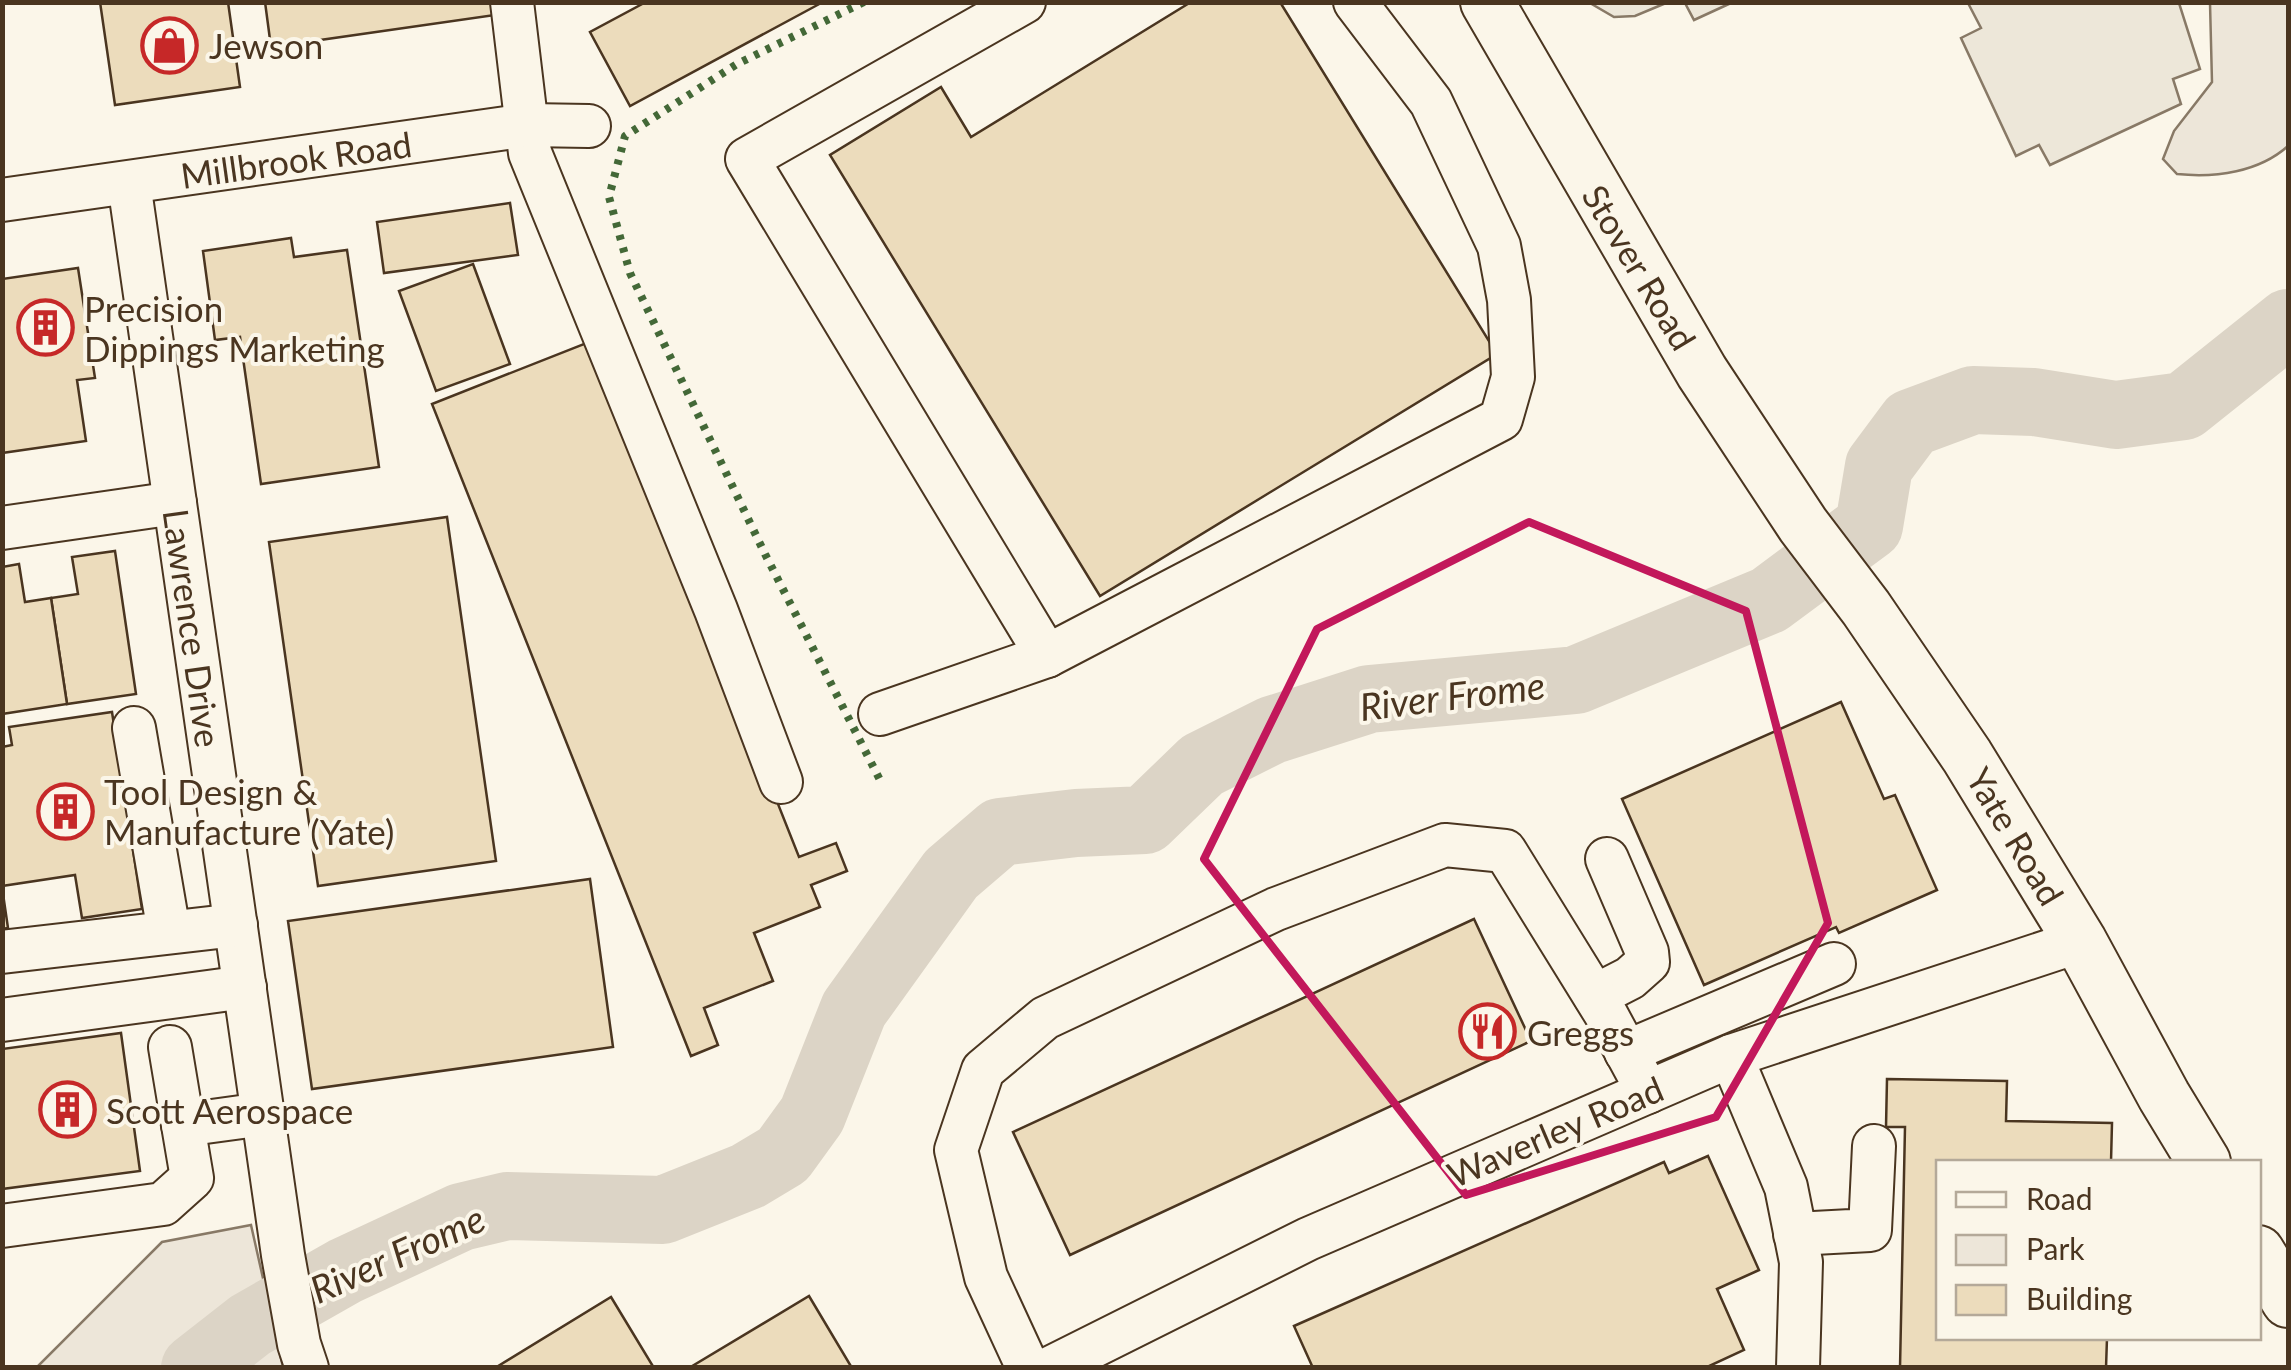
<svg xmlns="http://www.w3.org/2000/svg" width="2291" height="1370" viewBox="0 0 2291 1370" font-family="Lato,sans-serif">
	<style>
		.green { fill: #ede6d9; stroke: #887966; stroke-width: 2.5 }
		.parking { fill: #ede7d9; stroke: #887966; stroke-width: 2.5 }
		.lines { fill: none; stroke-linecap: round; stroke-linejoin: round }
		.river { stroke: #dcd4c6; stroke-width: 68 }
		.building { fill: #ecdcbc; stroke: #4a3520; stroke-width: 2.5 }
		.minor-casing { stroke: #4a3520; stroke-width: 46 }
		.major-casing { stroke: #4a3520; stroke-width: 56 }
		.minor { stroke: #fbf6e9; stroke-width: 42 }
		.major { stroke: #fbf6e9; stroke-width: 52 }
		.hedge { stroke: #436837; stroke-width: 8; stroke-dasharray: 5 8; stroke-linecap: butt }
		.marked { fill: none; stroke: #c2185b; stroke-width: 8; stroke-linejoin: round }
		.labels { text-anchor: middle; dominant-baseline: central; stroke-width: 8; stroke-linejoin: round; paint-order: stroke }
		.poi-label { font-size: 35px; fill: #4a3520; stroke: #fbf6e9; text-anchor: start }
		.street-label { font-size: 35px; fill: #4a3520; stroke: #fbf6e9 }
		.water-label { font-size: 38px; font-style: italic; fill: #4a3520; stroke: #fbf6e9 }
	</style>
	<rect width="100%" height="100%" fill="#fbf6e9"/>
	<g class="green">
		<path d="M2210 3H2288V146C2259 172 2216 178 2177 174L2163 159 2174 131 2212 82Z"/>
		<polygon points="251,1225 283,1367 36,1368 162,1242"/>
	</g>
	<g class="parking">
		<polygon points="1590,3 1666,3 1635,16 1614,17"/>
		<polygon points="1685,3 1731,3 1694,20"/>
		<polygon points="1968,3 2179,3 2200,69 2173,79 2181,104 2050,165 2039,145 2016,156 1961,38 1981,28"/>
	</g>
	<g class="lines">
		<polyline class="river" points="195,1368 250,1325 345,1271 461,1217 507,1206 663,1210 748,1176 783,1155 812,1115 854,1009 951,874 1000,832 1076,823 1145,820 1202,765 1272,730 1369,699 1576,680 1769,600 1869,526 1879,466 1911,423 1973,400 2034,402 2116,415 2184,406 2288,323"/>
	</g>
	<g class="building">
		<polygon points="100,2 228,2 240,87 115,105"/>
		<polygon points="265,2 500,2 502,14 271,47"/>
		<polygon points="646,2 823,2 630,106 590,32"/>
		<polygon points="1191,2 1280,2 1497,354 1100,596 830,155 941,87 971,137"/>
		<polygon points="510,203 518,255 384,273 377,222"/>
		<polygon points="291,238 294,257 347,250 379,467 261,484 240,337 215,340 203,251"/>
		<polygon points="473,264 510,364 436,391 399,291"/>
		<polygon points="78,268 95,378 77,380 86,441 2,453 2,279"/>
		<polygon points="594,340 799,857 836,843 847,871 811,885 820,907 754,933 773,981 704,1008 718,1045 691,1056 432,404"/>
		<polygon points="447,517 496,861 318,886 269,542"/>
		<polygon points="115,551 136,694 67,704 51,598 78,594 72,557"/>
		<polygon points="19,564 25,602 51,598 67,704 2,714 2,567"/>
		<polygon points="1841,702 1884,799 1895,795 1937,890 1839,933 1836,927 1704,985 1622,799"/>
		<polygon points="112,712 142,909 82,918 75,875 2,886 2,747 12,745 9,727"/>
		<polygon points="590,879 613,1047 312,1089 288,921"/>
		<polygon points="2,887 8,928 2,929"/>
		<polygon points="1474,919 1531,1041 1070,1255 1013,1132"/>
		<polygon points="121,1033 140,1171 2,1189 2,1049"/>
		<polygon points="1887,1079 2007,1081 2006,1121 2112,1123 2111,1162 1938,1162 1938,1338 2107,1338 2106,1368 1900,1368 1905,1127 1886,1127"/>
		<polygon points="1708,1156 1759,1270 1717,1289 1744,1350 1705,1368 1313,1368 1294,1326 1664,1162 1669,1173"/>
		<polygon points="809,1296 852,1368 689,1368"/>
		<polygon points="611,1297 654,1368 495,1368"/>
	</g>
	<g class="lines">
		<defs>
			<g id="minor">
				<polyline points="512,2 530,153 716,610 781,782"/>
				<polyline points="1024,2 747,159 1047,656"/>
				<polyline points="129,183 283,1255 299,1344 307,1368"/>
				<polyline points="2,200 528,125 589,126"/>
				<polyline points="2,528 175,503"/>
				<polyline points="880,714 1047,656 1501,419 1513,377 1509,300 1499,246 1431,102 1355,2"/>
				<polyline points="134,728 169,932"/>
				<polyline points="2,952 236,925"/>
				<polyline points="1595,996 1630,978 1648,962 1647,952 1607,859"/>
				<polyline points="2,1020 245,987"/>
				<polyline points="170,1047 183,1125 263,1114"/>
				<polyline points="1626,1052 1834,964"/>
				<polyline points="1731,1056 1786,1187 1801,1262 1798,1368"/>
				<polyline points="2,1226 163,1204 192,1178 183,1125"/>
				<polyline points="1795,1234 1870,1230 1874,1146"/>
				<polyline points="1028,1368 986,1277 956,1150 983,1070 1045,1018 1276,909 1445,845 1505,851 1607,1016 1648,1092"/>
				<polyline points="1050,1368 1308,1239 1731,1056 2080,941"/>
			</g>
			<g id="major">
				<polyline points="1487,2 1702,372 1803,525 1866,608 1967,756 2080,941 2164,1096 2204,1162"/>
				<polyline points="2258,1252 2288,1301"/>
			</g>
		</defs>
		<use href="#minor" class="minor-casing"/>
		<use href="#major" class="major-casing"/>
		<use href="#minor" class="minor"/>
		<use href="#major" class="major"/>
		<polyline class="hedge" points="864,2 737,64 625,136 609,197 630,273 765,554 881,782"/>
	</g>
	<path class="marked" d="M1529 522 1746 611 1828 923 1716 1117 1466 1195 1204 859 1317 629Z"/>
	<defs>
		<symbol id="shop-ring" viewBox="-11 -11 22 22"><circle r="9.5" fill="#fbf6e9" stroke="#c62828" stroke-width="1.5"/><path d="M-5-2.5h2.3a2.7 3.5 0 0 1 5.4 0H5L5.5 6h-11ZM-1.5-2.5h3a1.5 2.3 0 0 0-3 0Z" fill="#c62828"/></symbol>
		<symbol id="building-ring" viewBox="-11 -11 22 22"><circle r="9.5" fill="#fbf6e9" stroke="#c62828" stroke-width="1.5"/><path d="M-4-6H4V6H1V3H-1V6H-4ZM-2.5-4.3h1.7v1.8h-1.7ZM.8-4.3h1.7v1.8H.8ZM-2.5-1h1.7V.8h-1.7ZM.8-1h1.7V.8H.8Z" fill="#c62828"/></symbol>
		<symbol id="restaurant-ring" viewBox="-11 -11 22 22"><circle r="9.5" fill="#fbf6e9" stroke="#c62828" stroke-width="1.5"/><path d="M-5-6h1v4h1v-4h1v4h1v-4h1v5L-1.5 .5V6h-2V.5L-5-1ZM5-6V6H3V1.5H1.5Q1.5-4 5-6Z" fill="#c62828"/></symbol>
	</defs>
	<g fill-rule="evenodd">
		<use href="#shop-ring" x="138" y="14" width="63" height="63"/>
		<use href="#building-ring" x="14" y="296" width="63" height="63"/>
		<use href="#building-ring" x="34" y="780" width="63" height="63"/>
		<use href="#restaurant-ring" x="1456" y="1000" width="63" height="63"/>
		<use href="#building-ring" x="36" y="1078" width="63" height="63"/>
	</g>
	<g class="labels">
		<g class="poi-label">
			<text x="209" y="45">Jewson</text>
			<text x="84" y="308">Precision<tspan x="84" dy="40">Dippings Marketing</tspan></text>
			<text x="104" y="791">Tool Design &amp;<tspan x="104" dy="40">Manufacture (Yate)</tspan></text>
			<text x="1527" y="1032">Greggs</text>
			<text x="106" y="1110">Scott Aerospace</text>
		</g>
		<g class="street-label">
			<text transform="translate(296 159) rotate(-8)">Millbrook Road</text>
			<text transform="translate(1640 267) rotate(59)">Stover Road</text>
			<text transform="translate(193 628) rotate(82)">Lawrence Drive</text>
			<text transform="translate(2016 836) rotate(59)">Yate Road</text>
			<text transform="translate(1555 1131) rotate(-23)">Waverley Road</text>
		</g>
		<g class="water-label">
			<text transform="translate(1452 695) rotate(-7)">River Frome</text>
			<text transform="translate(397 1253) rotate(-24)">River Frome</text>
		</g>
	</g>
	<rect width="2291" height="1370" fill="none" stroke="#4a3520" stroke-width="10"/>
	<rect x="1936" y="1160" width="325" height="180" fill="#fbf6e9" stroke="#b4a999" stroke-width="2.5"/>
	<rect x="1956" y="1192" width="50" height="15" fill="#fbf6e9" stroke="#b4a999" stroke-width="2.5"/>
	<text x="2026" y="1210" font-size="30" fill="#4a3520">Road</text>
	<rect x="1956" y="1235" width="50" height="30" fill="#ede6d9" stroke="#b4a999" stroke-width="2.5"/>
	<text x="2026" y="1260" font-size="30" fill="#4a3520">Park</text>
	<rect x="1956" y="1285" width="50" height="30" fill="#ecdcbc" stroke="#b4a999" stroke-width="2.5"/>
	<text x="2026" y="1310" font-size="30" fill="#4a3520">Building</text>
</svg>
